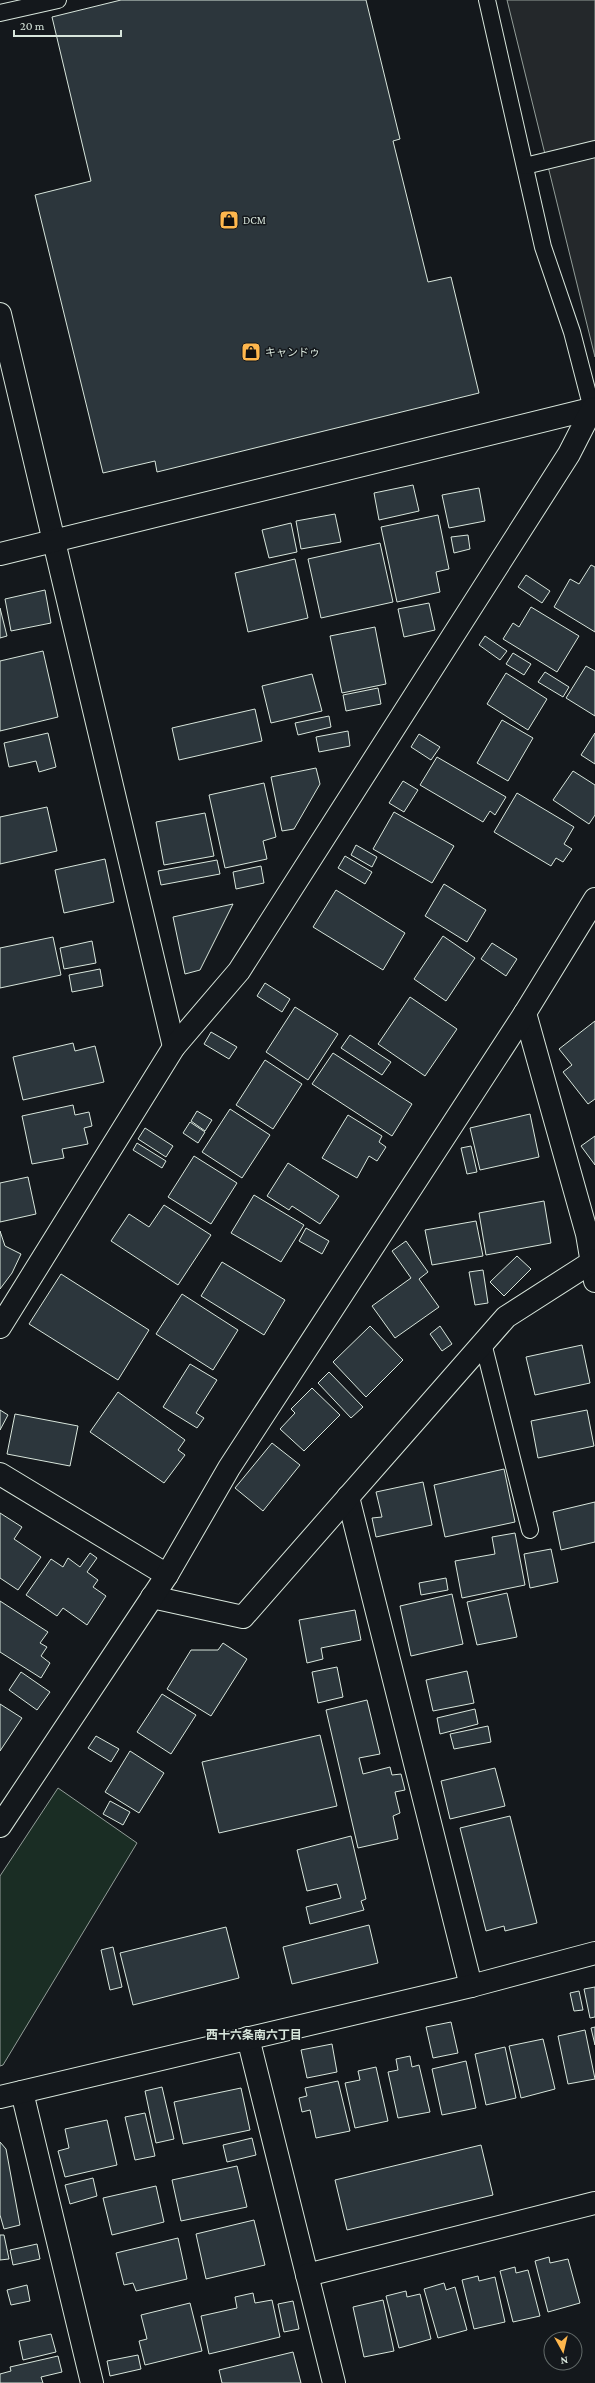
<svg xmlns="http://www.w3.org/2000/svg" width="595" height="2383" viewBox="0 0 595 2383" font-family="'Crimson Pro','Noto Sans JP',serif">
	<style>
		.green { fill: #1a2d24; stroke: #939e99 }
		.parking { fill: #24282b; stroke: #939e99 }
		.building { fill: #2c363c; stroke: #d8e6dc }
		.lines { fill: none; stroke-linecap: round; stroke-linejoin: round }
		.lane-casing { stroke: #d8e6dc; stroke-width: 18 }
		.street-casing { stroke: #d8e6dc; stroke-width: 24 }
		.lane { stroke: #14181c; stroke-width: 16 }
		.street { stroke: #14181c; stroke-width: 22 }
		.labels { text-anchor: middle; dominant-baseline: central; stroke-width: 3; stroke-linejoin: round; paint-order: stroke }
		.poi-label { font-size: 11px; fill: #d8e6dc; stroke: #14181c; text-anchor: start }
		.neighbourhood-label { font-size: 12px; font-weight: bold; fill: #d8e6dc; stroke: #14181c }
	</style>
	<rect width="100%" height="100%" fill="#14181c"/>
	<polygon class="green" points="58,1788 137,1843 3,2065 0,2066 0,1876"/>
	<polygon class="parking" points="507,0 595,0 595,357"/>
	<g class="building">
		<polygon points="121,0 366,0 400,139 393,141 428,282 451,277 479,393 157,472 155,461 103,473 35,195 91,181 52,17"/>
		<polygon points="413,485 419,511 379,520 374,493"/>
		<polygon points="479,488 485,521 449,528 442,495"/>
		<polygon points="335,514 341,542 301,549 296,521"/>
		<polygon points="438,515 449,569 436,572 440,592 397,602 381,527"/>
		<polygon points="291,523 297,552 269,558 262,530"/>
		<polygon points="468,535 470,549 454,553 451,537"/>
		<polygon points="380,543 393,602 321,618 308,559"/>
		<polygon points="295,559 308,618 248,632 235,573"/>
		<polygon points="591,565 595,567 595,632 554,607 570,579 579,584"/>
		<polygon points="526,575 550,591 542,603 518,587"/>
		<polygon points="45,590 51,623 11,631 5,599"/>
		<polygon points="429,603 435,630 404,637 398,609"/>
		<polygon points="531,607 579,636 557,672 503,639 513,623 519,627"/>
		<polygon points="0,608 7,636 0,638"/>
		<polygon points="375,627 386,684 342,693 330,636"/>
		<polygon points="485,636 507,651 500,660 479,645"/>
		<polygon points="43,651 58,717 0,731 0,661"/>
		<polygon points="513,653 531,664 524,675 506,664"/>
		<polygon points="586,666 595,671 595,716 566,698"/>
		<polygon points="545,672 569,687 563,697 538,682"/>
		<polygon points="506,673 547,699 528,730 487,704"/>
		<polygon points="312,674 322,711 271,723 262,686"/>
		<polygon points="378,688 381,704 346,711 343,695"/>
		<polygon points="255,709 262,741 179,760 172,728"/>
		<polygon points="329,716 331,727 298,735 295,723"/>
		<polygon points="502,720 533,738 508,781 477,763"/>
		<polygon points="348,731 350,746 319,752 316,737"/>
		<polygon points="48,733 56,767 39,772 36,761 9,767 4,743"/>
		<polygon points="595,733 595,764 581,755"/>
		<polygon points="419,734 440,747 431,760 411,747"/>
		<polygon points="437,757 506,797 495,815 490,811 483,822 420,785"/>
		<polygon points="316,768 320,784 294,829 282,831 271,777"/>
		<polygon points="573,771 595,785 595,815 589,824 553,800"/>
		<polygon points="403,781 418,790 404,812 389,803"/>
		<polygon points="264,783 276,837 263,841 267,859 225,868 209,795"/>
		<polygon points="517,793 574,827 564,844 572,849 563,862 556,858 551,866 494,832"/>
		<polygon points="47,807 57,851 0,864 0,817"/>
		<polygon points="394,812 454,846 432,883 373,849"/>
		<polygon points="205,813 214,856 164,865 156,822"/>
		<polygon points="356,845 377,857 372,867 351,855"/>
		<polygon points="345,856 372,872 365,884 338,868"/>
		<polygon points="105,859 114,902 64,913 55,870"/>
		<polygon points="217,860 220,874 161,885 158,871"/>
		<polygon points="261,866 264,883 236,889 233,872"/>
		<polygon points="444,884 486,910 467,942 425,916"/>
		<polygon points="336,890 405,933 383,970 313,927"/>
		<polygon points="233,904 200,970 185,974 173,917"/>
		<polygon points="443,936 475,958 446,1001 414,979"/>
		<polygon points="53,937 61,975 0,988 0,948"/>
		<polygon points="92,941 96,963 64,969 60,948"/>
		<polygon points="492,943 517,959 506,976 481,959"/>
		<polygon points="100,969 103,986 72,992 69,975"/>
		<polygon points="265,983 290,999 282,1012 257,996"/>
		<polygon points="410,997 457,1029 425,1076 378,1044"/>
		<polygon points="295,1007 338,1034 308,1080 266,1052"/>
		<polygon points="595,1021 595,1099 588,1104 563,1072 572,1065 559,1049"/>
		<polygon points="211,1032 237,1047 229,1059 204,1044"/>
		<polygon points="350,1035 391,1062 382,1075 341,1048"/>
		<polygon points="73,1043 75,1051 95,1046 104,1082 23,1100 13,1057"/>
		<polygon points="333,1053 412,1104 392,1136 312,1084"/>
		<polygon points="265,1060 302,1084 273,1129 236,1105"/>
		<polygon points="73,1105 75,1115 89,1112 92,1126 84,1128 88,1144 62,1149 64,1158 32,1164 22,1116"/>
		<polygon points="230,1109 270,1135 242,1178 202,1152"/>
		<polygon points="197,1111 212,1120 205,1131 191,1121"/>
		<polygon points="530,1114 539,1157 480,1170 470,1128"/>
		<polygon points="348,1115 382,1136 379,1142 386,1147 377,1161 369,1156 357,1178 322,1158"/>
		<polygon points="190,1122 205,1132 198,1143 183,1133"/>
		<polygon points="145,1128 173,1146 166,1157 138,1139"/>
		<polygon points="595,1136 595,1165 581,1146"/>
		<polygon points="137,1143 166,1161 162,1168 133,1150"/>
		<polygon points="471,1146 477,1172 467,1174 461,1148"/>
		<polygon points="194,1156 237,1183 211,1224 168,1197"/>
		<polygon points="288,1163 339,1196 320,1224 292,1206 289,1210 267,1196"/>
		<polygon points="28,1177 36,1214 0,1222 0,1183"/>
		<polygon points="254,1195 304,1225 281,1262 231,1233"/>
		<polygon points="544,1201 551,1243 486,1255 479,1213"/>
		<polygon points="164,1205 211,1235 178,1285 111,1241 129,1214 149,1227"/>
		<polygon points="476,1221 483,1256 432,1265 425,1230"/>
		<polygon points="306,1228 329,1241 322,1254 299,1241"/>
		<polygon points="0,1231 5,1246 21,1254 12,1273 0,1289"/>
		<polygon points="406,1241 428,1272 419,1279 439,1307 395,1338 372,1306 411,1278 392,1251"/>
		<polygon points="517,1256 531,1269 504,1296 490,1282"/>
		<polygon points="222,1262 285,1300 264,1335 201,1296"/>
		<polygon points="483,1270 488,1303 475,1305 469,1272"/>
		<polygon points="61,1274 149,1330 118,1380 29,1324"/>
		<polygon points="182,1294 238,1330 213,1370 156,1334"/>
		<polygon points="370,1326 403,1360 366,1397 333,1362"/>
		<polygon points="440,1326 452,1344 442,1351 430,1334"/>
		<polygon points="582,1345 590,1383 535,1395 526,1357"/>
		<polygon points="190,1364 217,1380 196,1413 204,1418 197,1428 163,1407"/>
		<polygon points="329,1372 363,1407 351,1418 318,1383"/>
		<polygon points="312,1388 340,1415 304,1451 280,1429 295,1413 291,1409"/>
		<polygon points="118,1392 185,1440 178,1450 185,1455 164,1483 90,1432"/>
		<polygon points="0,1410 8,1415 0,1430"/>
		<polygon points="587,1410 594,1446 538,1458 531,1421"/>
		<polygon points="15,1414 78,1426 70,1466 7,1454"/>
		<polygon points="272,1443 300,1465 263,1511 235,1488"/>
		<polygon points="504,1469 515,1522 445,1537 434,1485"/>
		<polygon points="423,1482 432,1525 376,1537 372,1518 382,1517 376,1492"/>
		<polygon points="595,1502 595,1542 561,1550 553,1512"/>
		<polygon points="0,1513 22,1527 14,1539 41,1557 18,1590 0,1578"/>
		<polygon points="515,1533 525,1585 462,1598 455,1561 495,1554 492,1537"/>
		<polygon points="551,1549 558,1582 530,1588 524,1554"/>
		<polygon points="90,1553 97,1558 87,1572 98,1580 93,1587 106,1596 87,1625 63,1608 57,1616 26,1595 51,1559 63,1567 68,1558 80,1567"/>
		<polygon points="446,1578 448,1590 421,1595 419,1583"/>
		<polygon points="507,1593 517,1637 477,1645 467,1602"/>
		<polygon points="452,1594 463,1644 411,1656 400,1606"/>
		<polygon points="0,1601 48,1632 40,1643 47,1647 41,1656 50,1663 41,1678 0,1652"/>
		<polygon points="355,1610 361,1640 321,1648 323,1659 307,1663 299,1620"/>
		<polygon points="223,1643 247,1659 211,1716 167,1689 191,1650 218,1650"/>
		<polygon points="337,1667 343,1697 318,1703 312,1672"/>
		<polygon points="467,1671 474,1703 433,1711 426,1680"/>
		<polygon points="21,1672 50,1692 37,1710 9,1690"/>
		<polygon points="162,1694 196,1715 171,1754 137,1732"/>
		<polygon points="367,1700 380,1754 359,1758 363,1774 390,1767 392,1775 401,1774 405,1790 395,1792 400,1813 393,1816 398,1839 358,1848 326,1710"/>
		<polygon points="0,1704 22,1718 0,1751"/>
		<polygon points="475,1709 478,1724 440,1734 437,1718"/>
		<polygon points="488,1726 491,1742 454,1749 450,1734"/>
		<polygon points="320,1735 337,1806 219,1833 202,1762"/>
		<polygon points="96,1736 119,1749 111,1762 88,1748"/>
		<polygon points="130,1751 164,1773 139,1813 105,1792"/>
		<polygon points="495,1768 505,1806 450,1819 441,1781"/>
		<polygon points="110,1801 130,1812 123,1825 103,1814"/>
		<polygon points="510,1816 537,1923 505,1931 504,1926 486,1931 460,1828"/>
		<polygon points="351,1836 366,1899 361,1901 364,1910 310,1924 306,1907 341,1898 337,1884 307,1891 297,1850"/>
		<polygon points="369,1925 378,1963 292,1984 283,1947"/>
		<polygon points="226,1927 239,1978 133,2005 120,1953"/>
		<polygon points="113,1947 122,1987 110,1990 101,1950"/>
		<polygon points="595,1987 595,2017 590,2018 584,1989"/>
		<polygon points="579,1991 583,2010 574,2011 570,1993"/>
		<polygon points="451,2022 458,2053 433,2058 426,2027"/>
		<polygon points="595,2027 595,2045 591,2028"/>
		<polygon points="585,2030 595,2079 568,2084 558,2036"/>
		<polygon points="543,2039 555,2089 521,2098 509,2046"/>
		<polygon points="332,2044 337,2072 307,2078 301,2050"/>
		<polygon points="505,2047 516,2098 486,2105 475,2054"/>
		<polygon points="410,2056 412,2067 419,2065 430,2112 398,2118 388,2072 398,2070 396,2059"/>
		<polygon points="466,2061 476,2108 442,2115 432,2069"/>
		<polygon points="376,2067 388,2121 355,2128 345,2083 360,2080 358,2071"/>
		<polygon points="338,2081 350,2131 316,2138 310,2110 302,2112 299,2098 307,2096 305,2088"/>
		<polygon points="162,2087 174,2139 156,2143 145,2091"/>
		<polygon points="241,2088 250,2130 183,2144 174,2102"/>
		<polygon points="145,2113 155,2156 135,2160 125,2117"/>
		<polygon points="107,2120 117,2165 65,2177 58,2151 69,2148 65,2129"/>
		<polygon points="252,2138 256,2155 227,2162 223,2145"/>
		<polygon points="0,2142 6,2149 20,2225 4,2229 0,2215"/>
		<polygon points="481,2145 493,2195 347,2230 335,2180"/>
		<polygon points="237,2166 247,2207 181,2221 172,2180"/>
		<polygon points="93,2178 97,2196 70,2204 65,2185"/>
		<polygon points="156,2186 164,2222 112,2235 103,2198"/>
		<polygon points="254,2220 265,2265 206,2279 196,2234"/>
		<polygon points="0,2235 4,2235 9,2259 0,2260"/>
		<polygon points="178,2238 187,2279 136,2291 133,2283 124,2285 116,2253"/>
		<polygon points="37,2244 40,2259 13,2265 10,2250"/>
		<polygon points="549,2257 550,2263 568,2259 580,2303 548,2312 535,2261"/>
		<polygon points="515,2267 516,2273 528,2270 540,2316 513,2322 500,2271"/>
		<polygon points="478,2276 479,2281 495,2277 505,2322 474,2329 462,2280"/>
		<polygon points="444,2283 446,2290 455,2287 467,2330 438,2338 424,2289"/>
		<polygon points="27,2285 30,2301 11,2305 7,2290"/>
		<polygon points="406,2291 407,2297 420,2294 431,2339 399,2348 386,2296"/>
		<polygon points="253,2293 255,2303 272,2300 280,2337 209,2354 201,2316 237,2308 235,2297"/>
		<polygon points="383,2300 394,2351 364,2357 353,2307"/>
		<polygon points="293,2301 299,2329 284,2332 278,2304"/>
		<polygon points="190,2303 202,2351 145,2365 139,2341 147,2339 141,2315"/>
		<polygon points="51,2334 56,2352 23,2360 19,2341"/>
		<polygon points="293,2352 301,2383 222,2383 219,2370"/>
		<polygon points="138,2355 141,2369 110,2376 107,2361"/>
		<polygon points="58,2356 62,2372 41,2377 43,2383 0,2383 0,2374 11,2371 10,2367"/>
	</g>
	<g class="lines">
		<defs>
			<g id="lane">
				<polyline points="487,0 543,247 572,332 592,409"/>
				<polyline points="0,13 58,0"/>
				<polyline points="525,166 595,149"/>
				<polyline points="483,1343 530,1530"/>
			</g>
			<g id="street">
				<polyline points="0,314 174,1047"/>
				<polyline points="0,554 595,408"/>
				<polyline points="525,1013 587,1234 595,1281"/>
				<polyline points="0,1327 174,1047 239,971 569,454 592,409"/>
				<polyline points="0,1474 167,1575"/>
				<polyline points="348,1497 471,1986"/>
				<polyline points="152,1597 243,1617 506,1317 595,1260"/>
				<polyline points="0,1826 167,1575 229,1468 525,1013 595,899"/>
				<polyline points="248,2038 334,2383"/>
				<polyline points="22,2092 92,2383"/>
				<polyline points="0,2097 471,1986 595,1953"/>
				<polyline points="307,2275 595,2203"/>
			</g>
		</defs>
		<use href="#lane" class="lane-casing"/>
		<use href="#street" class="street-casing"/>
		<use href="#lane" class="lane"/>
		<use href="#street" class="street"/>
	</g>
	<defs>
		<symbol id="shop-square" viewBox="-11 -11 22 22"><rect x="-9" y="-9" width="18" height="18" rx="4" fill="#ffb74d" stroke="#14181c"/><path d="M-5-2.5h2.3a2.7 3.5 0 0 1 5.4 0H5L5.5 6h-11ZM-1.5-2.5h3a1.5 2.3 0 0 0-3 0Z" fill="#111"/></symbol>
	</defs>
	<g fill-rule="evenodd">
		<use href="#shop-square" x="218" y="209" width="22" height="22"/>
		<use href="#shop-square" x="240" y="341" width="22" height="22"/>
	</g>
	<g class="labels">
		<g class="poi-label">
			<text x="243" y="220">DCM</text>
			<text x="265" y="352">キャンドゥ</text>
		</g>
		<g class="neighbourhood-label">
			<text x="254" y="2035">西十六条南六丁目</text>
		</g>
	</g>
	<g transform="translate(563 2351) rotate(172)"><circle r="19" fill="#14181c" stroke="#626a69"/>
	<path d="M0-3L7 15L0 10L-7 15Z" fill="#ffb74d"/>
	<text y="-6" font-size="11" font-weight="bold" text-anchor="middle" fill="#d8e6dc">N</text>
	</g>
	<path d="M14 30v6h107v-6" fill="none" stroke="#d8e6dc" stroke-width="2"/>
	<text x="20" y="30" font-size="12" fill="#d8e6dc" stroke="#14181c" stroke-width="3" paint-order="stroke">20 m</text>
</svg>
